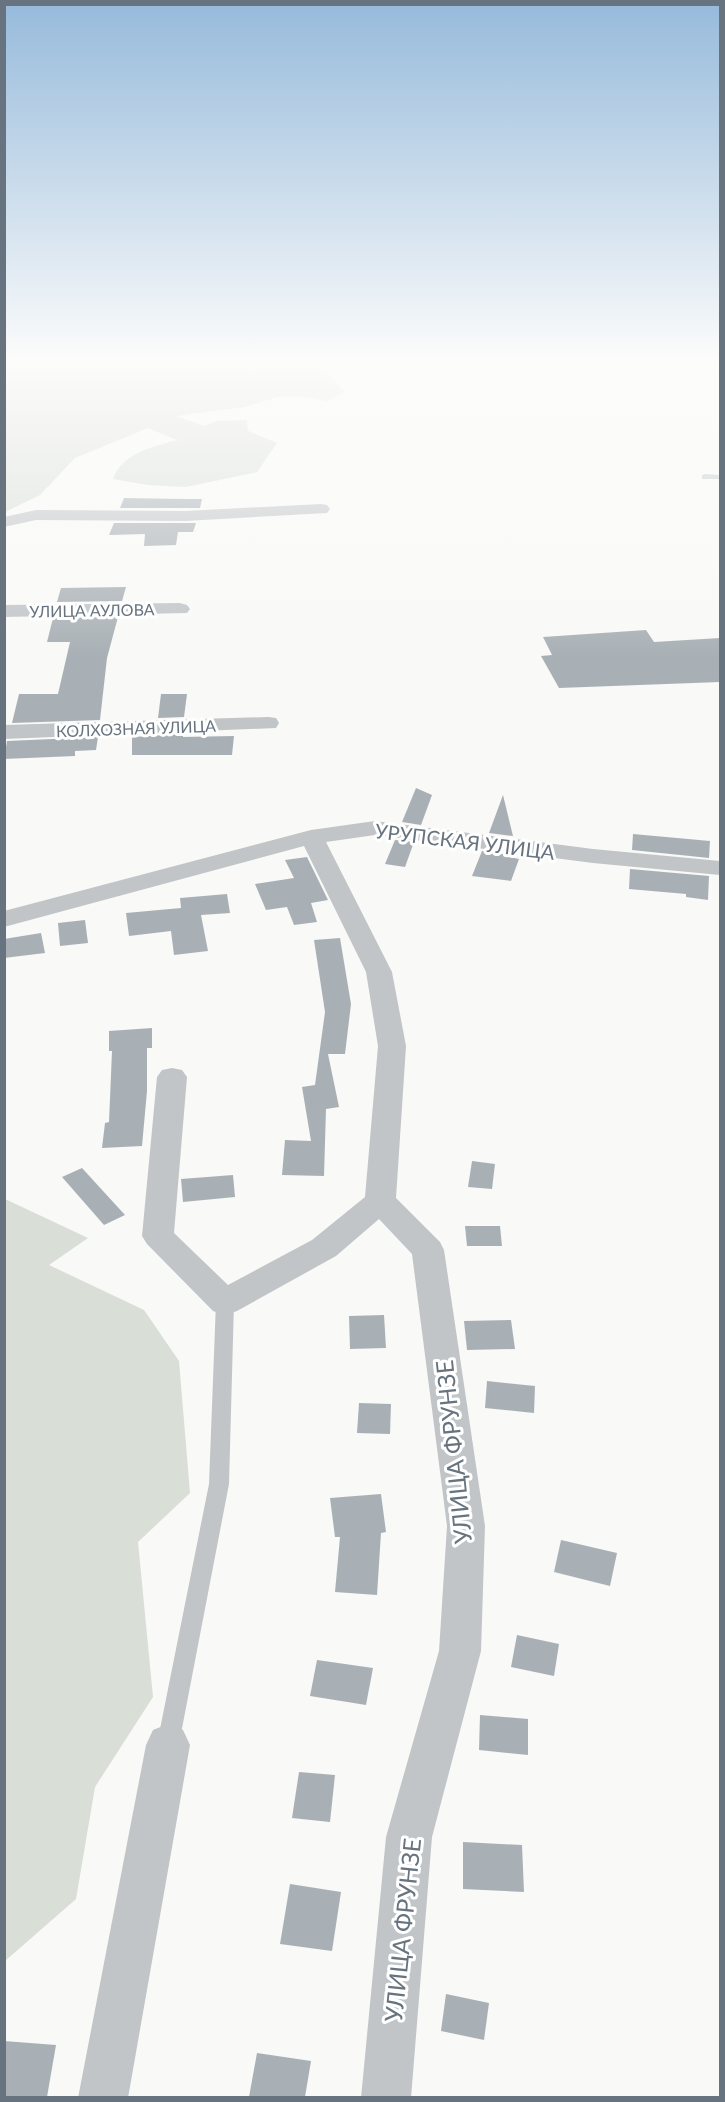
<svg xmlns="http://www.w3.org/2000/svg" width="725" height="2102" viewBox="0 0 725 2102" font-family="Lato,sans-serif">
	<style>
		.green { fill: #d9ded7 }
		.building { fill: #a9b0b5 }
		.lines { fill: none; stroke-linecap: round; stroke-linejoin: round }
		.lane { fill: #c1c5c8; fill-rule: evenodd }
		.street { fill: #c1c5c8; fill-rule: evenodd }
		.labels { text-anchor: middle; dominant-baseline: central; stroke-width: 6; stroke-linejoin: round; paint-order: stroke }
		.far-street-label { font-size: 16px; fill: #67747f; stroke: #fff }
		.street-label { font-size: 20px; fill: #67747f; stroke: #fff }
		.near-street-label { font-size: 24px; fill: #67747f; stroke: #fff }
	</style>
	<rect width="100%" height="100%" fill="#f9f9f7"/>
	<g class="green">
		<path d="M5 364H329L321 366 345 392 327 401 299 396 277 397 245 407 176 416 204 426 216 421 247 420 248 431 277 443 257 472 186 487 148 485 113 479C123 452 153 447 177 440L148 428 75 458 40 495 5 512Z"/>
		<polygon points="5,1199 88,1238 49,1265 144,1310 179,1361 190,1493 138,1542 153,1697 95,1787 76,1899 5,1961"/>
	</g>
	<g class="building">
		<polygon points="124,498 185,499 202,499 200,508 120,508"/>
		<polygon points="114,523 196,523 193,532 178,532 176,545 144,546 145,534 109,535"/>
		<polygon points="126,587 122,601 57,602 61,588"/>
		<polygon points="118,617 107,658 100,720 12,723 19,694 58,694 70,642 47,642 53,618"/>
		<polygon points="646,630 654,642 720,638 720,682 559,688 541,656 552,655 543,637"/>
		<polygon points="161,694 187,694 184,717 158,718"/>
		<polygon points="183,734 183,737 234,736 232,755 132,755 132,737"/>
		<polygon points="98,737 96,750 75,751 75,756 4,759 7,741"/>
		<polygon points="416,788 432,795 421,825 402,822"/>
		<polygon points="503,795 513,836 489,833"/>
		<polygon points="633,834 710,841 709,858 632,850"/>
		<polygon points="395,840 414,842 405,867 385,864"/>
		<polygon points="482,851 510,855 510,857 519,859 511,881 472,876"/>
		<polygon points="307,857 328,900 311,903 317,922 294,925 287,907 266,910 255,884 294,878 285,860"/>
		<polygon points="630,869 709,876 708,900 686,897 686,894 629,889"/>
		<polygon points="227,894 230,913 201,915 208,951 174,955 171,931 129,936 126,913 181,908 180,898"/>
		<polygon points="85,920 88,943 60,946 58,923"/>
		<polygon points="41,933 45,953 4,958 4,939"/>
		<polygon points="340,938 351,1004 345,1054 328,1054 339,1107 326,1109 324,1176 282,1175 285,1140 311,1141 302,1087 315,1085 325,1012 314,940"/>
		<polygon points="152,1028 152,1048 147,1048 147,1091 142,1146 102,1148 105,1123 109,1122 112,1051 109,1051 109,1031"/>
		<polygon points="472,1161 495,1164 492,1189 468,1187"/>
		<polygon points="82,1168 125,1215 104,1225 62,1177"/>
		<polygon points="233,1175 235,1197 183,1202 181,1179"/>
		<polygon points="465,1226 500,1226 502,1246 467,1246"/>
		<polygon points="384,1315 386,1348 350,1349 349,1316"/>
		<polygon points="511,1320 515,1349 467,1350 464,1321"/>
		<polygon points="487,1381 535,1386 534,1413 485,1408"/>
		<polygon points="359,1403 391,1404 390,1434 357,1433"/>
		<polygon points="381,1494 386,1532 381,1533 377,1595 335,1592 340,1537 335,1537 330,1498"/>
		<polygon points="561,1540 617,1553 610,1586 554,1572"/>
		<polygon points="517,1635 559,1644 554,1676 511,1667"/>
		<polygon points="317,1660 373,1668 366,1705 310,1696"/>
		<polygon points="480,1715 528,1719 528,1755 479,1750"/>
		<polygon points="299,1772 335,1775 330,1822 292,1818"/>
		<polygon points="463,1842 522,1845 524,1892 463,1889"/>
		<polygon points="290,1884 341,1892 332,1951 280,1944"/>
		<polygon points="446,1994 489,2003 484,2040 441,2031"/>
		<polygon points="4,2041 56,2045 47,2097 4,2097"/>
		<polygon points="257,2053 311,2061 305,2097 249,2097"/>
	</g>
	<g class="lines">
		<g class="lane">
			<polygon points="705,474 720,475 720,479 702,479 702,475"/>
			<polygon points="225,1295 231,1297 234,1302 229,1484 179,1744 176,1752 168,1755 160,1752 157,1744 209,1484 216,1302 219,1297"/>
		</g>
		<g class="street">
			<polygon points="321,504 327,505 330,509 327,513 185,521 36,520 4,527 4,517 36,510 185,511"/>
			<polygon points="180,603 187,605 190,609 187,613 4,617 4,605"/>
			<polygon points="268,717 276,718 279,723 276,728 4,739 4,725"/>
			<polygon points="375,821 593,849 720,861 720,875 593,863 375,835 326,842 392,972 406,1046 396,1198 440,1242 444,1250 485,1526 481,1651 432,1837 411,2098 361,2098 386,1837 439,1651 447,1526 412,1254 379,1219 336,1256 237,1311 225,1315 213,1311 147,1244 142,1236 157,1077 162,1070 172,1068 182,1070 187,1077 174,1233 228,1285 312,1240 365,1197 378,1046 366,972 304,846 4,927 4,911 311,830"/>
			<polygon points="168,1724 183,1730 190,1745 128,2098 78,2098 146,1745 153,1730"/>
		</g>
	</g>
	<linearGradient id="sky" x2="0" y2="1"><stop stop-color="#96badb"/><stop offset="0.55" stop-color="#fcfcfb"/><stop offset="1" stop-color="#fcfcfb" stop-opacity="0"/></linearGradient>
	<rect width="725" height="658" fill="url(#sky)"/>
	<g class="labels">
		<g class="far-street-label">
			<text transform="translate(92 610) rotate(-1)">УЛИЦА АУЛОВА</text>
			<text transform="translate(136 728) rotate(-2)">КОЛХОЗНАЯ УЛИЦА</text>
		</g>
		<g class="street-label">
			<text transform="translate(465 841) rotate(7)">УРУПСКАЯ УЛИЦА</text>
		</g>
		<g class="near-street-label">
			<text transform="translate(453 1452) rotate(-96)">УЛИЦА ФРУНЗЕ</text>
			<text transform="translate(402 1930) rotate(-84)">УЛИЦА ФРУНЗЕ</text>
		</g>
	</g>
	<rect width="725" height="2102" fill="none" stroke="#67747f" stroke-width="12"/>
</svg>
